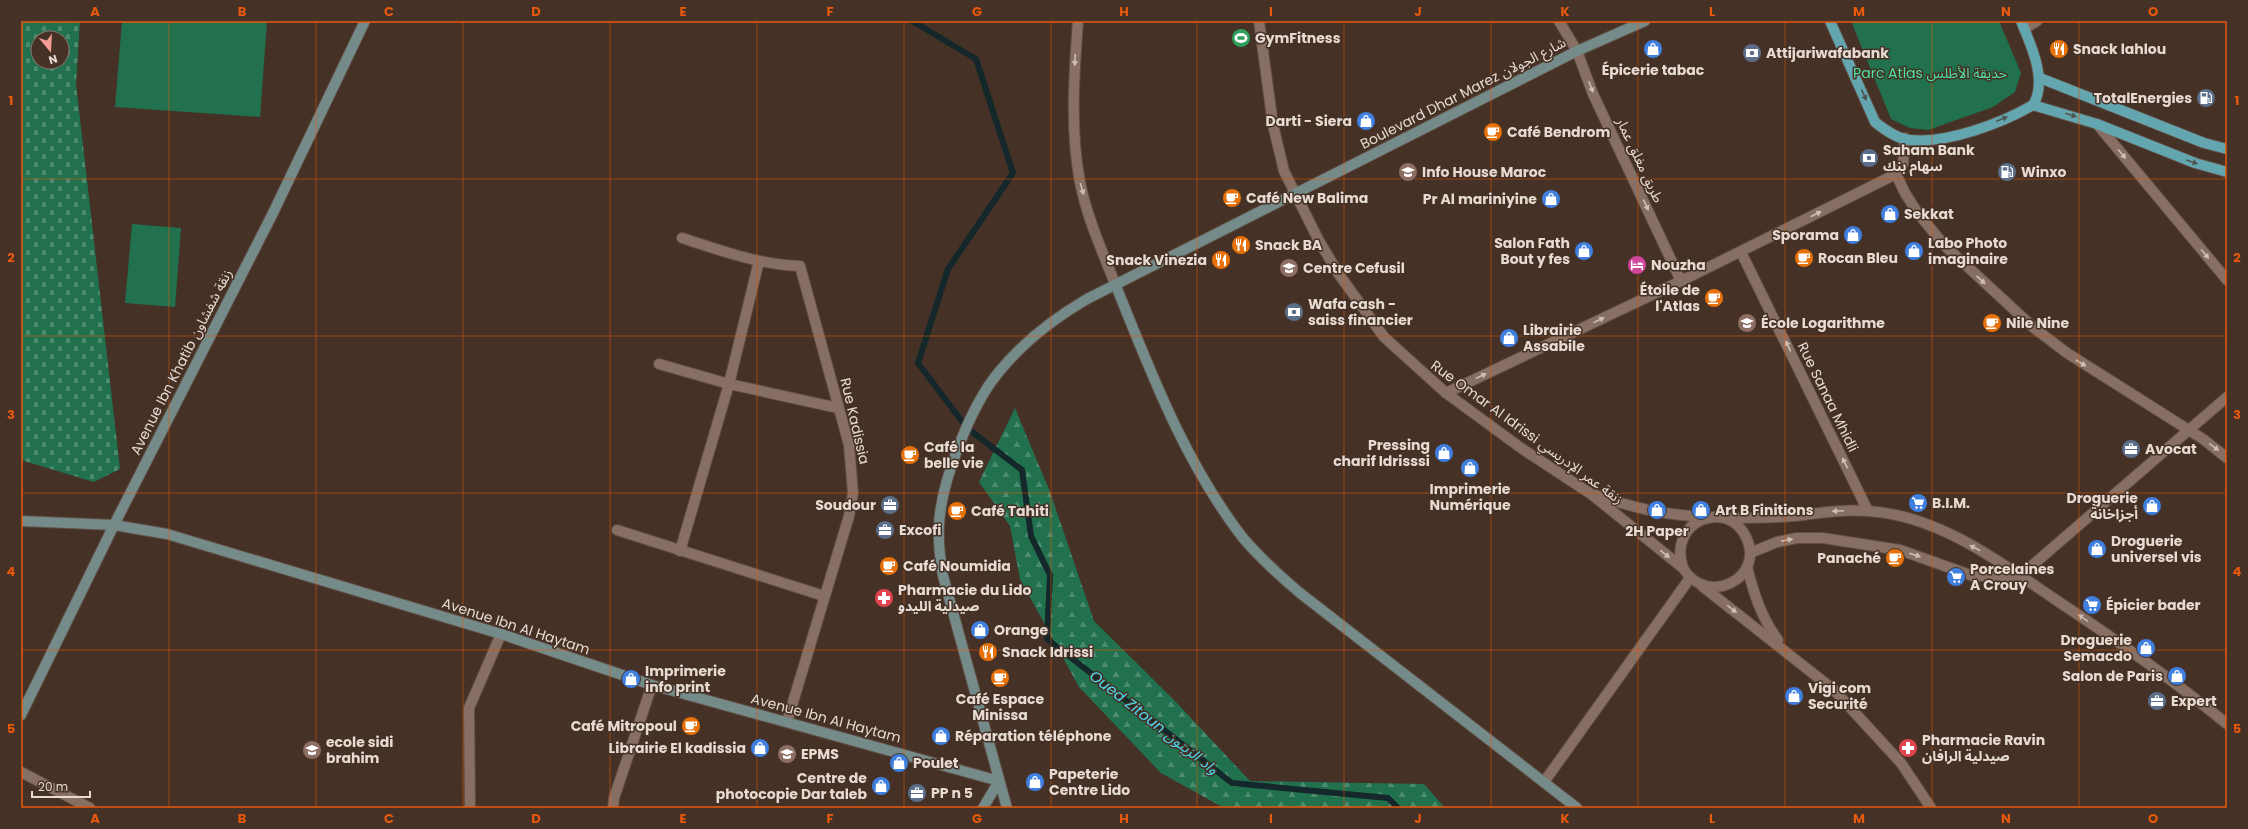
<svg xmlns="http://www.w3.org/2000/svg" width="2248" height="829" viewBox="0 0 2248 829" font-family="Poppins,'Noto Sans Arabic',sans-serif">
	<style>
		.forest { fill: url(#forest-firs) }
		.cemetery { fill: url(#cemetery-stones); fill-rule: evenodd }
		.garden { fill: #21714f }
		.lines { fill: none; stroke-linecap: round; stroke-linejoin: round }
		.stream { stroke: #14272a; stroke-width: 6 }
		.street-casing { stroke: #604e45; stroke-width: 12 }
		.secondary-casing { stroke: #604e45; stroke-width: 12 }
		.primary-casing { stroke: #604e45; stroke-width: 12 }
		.street { stroke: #877063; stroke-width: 10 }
		.secondary { stroke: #758b89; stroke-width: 10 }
		.primary { stroke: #63a6af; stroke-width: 10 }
		.oneway { fill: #cfc0b7 }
		.oneway2 { fill: #4e544e }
		.grid { fill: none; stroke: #e8590c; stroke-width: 1; stroke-opacity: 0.55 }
		.labels { text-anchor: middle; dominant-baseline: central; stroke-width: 3; stroke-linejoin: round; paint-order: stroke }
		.poi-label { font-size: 14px; font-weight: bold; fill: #e7dad3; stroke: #453125; text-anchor: start }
		.park-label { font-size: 14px; fill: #4ee1a3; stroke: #453125 }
		.street-label { font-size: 14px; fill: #e7dad3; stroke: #453125 }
		.water-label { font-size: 15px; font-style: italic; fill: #4bd9f0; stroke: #453125 }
		.neatline { fill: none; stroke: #e8590c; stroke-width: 1.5 }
		.grid-label { font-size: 13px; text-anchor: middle; font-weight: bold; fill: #e8590c }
	</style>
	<defs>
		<pattern id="forest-firs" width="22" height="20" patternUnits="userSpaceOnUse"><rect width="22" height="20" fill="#21714f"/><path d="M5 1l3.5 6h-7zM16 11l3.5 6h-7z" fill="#4c8b70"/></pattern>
		<pattern id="cemetery-stones" width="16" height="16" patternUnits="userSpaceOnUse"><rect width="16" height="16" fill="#21714f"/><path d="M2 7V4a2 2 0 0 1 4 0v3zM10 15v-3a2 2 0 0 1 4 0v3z" fill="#4c8b70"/></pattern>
	</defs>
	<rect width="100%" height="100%" fill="#453125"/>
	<polygon class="forest" points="1015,408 1050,492 1094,621 1174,700 1250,781 1424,784 1445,808 1224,808 1161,773 1079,687 1020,579 1010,526 979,482"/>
	<path class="cemetery" d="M21 21H80L76 84 120 469 94 482 21 460ZM38 38H62V62H38Z"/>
	<g class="garden">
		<polygon points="122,21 267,21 260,117 115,107"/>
		<polygon points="1851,21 1999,21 2021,73 2015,92 1993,107 1928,130 1910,128 1891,119"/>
		<polygon points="132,224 181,228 175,307 125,303"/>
	</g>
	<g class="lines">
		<polyline class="stream" points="912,21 976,59 1013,173 948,269 918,363 967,428 1022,470 1031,536 1050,575 1047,639 1232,783 1388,798 1398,808"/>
		<defs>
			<g id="street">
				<path d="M1078 21C1074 74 1070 130 1080 182 1087 218 1103 253 1116 286"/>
				<path d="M1259 21 1273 125 1284 171 1318 239 1338 273 1384 337 1446 393 1521 448 1591 494 1683 568C1707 608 1766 578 1746 537 1728 498 1667 520 1683 568"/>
				<polyline points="1559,21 1577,51 1593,94 1681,281"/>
				<polyline points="2024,29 2037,21"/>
				<polyline points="2097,124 2227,280"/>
				<polyline points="1896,174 1905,193 1917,212 1944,245 2034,328 2067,353 2203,439 2227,458"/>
				<path d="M682 238C720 250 759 265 800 266L849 445 853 493 849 516 787 722"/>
				<polyline points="1741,252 1868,511"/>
				<polyline points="659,364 729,384 838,408"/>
				<polyline points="1446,393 1681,281 1896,174 1903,164 1905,138"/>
				<path d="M1595 495C1634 508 1664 515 1706 517"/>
				<path d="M1726 518C1749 518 1772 518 1795 516 1819 513 1843 509 1868 511 1938 515 2000 562 2056 600 2115 639 2172 679 2227 724"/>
				<polyline points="617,530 824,596"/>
				<polyline points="680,551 729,384 759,261"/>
				<polyline points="1750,553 1777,542 1797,538 1823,538 1900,550 1973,576 2020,576 2227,397"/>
				<path d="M1747 567C1754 594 1761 617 1778 640"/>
				<polyline points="1702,586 1834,690 1901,763 1931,808"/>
				<polyline points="21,772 90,808"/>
				<polyline points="1544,782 1690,578"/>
				<polyline points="470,808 469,708 501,634"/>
				<polyline points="613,808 614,798 652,685"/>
			</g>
			<g id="secondary">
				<path d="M1116 286C1151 373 1185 463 1243 538 1260 558 1280 576 1300 593L1577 808"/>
				<polyline points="21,521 114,525 167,534 501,634 652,685 999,781 983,808"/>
				<polyline points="21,715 114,525 272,215 365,21"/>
				<path d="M1007 808 943 576C940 559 938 542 939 525 941 481 971 406 998 373 1023 342 1053 319 1087 299L1577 51 1645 21"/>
			</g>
			<g id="primary">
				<path d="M1830 21 1875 122C1885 130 1897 139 1910 140 1947 144 2002 123 2033 105 2048 81 2031 45 2021 21"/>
				<polyline points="2040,78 2204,143 2227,149"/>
				<polyline points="2033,105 2097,124 2195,163 2227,172"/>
			</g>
		</defs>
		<use href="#street" class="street-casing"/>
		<use href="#secondary" class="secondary-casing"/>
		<use href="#primary" class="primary-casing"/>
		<use href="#street" class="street"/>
		<use href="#secondary" class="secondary"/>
		<use href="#primary" class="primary"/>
	</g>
	<defs><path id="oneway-solid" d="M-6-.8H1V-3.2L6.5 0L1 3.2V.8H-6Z"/></defs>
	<g class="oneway">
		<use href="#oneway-solid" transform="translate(1075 60) rotate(93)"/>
		<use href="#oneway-solid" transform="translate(1591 87) rotate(69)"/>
		<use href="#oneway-solid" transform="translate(2122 154) rotate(50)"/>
		<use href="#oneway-solid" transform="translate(1082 189) rotate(73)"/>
		<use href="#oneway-solid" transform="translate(1646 205) rotate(65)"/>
		<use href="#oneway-solid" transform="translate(1816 214) rotate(-27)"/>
		<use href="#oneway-solid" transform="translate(2205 254) rotate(50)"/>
		<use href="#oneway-solid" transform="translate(1981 280) rotate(43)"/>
		<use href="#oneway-solid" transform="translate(1599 320) rotate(-26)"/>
		<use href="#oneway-solid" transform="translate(1788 346) rotate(-116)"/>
		<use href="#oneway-solid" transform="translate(2081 363) rotate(32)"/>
		<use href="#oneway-solid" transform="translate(1481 376) rotate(-26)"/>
		<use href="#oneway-solid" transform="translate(2214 447) rotate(36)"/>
		<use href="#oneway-solid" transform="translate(1845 463) rotate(-116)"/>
		<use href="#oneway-solid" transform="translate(1838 511) rotate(177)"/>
		<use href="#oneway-solid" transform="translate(1787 540) rotate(-12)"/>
		<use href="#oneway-solid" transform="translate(1975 548) rotate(-152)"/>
		<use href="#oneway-solid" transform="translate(1665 554) rotate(38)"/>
		<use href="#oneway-solid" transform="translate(1915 555) rotate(18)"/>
		<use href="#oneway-solid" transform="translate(1732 609) rotate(38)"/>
		<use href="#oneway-solid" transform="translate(2083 618) rotate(-146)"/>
	</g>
	<g class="oneway2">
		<use href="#oneway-solid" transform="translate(1864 95) rotate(66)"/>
		<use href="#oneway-solid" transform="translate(2071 115) rotate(17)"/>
		<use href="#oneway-solid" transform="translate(2002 119) rotate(-22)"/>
		<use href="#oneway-solid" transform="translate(2192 162) rotate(19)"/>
	</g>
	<path class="grid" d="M169 21V808M316 21V808M463 21V808M610 21V808M757 21V808M904 21V808M1051 21V808M1197 21V808M1344 21V808M1491 21V808M1638 21V808M1785 21V808M1932 21V808M2079 21V808M21 179H2227M21 336H2227M21 493H2227M21 650H2227"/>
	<defs>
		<symbol id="stadium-disc" viewBox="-11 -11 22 22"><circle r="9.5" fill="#2e9e5b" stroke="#453125"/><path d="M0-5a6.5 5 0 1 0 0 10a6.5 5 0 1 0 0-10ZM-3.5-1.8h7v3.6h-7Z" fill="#fff"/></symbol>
		<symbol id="shop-disc" viewBox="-11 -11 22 22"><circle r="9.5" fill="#3f7fe0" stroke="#453125"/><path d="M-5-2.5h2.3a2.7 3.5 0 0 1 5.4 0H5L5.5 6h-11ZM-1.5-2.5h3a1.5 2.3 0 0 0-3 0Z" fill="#fff"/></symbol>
		<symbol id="restaurant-disc" viewBox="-11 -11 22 22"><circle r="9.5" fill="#e8710a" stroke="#453125"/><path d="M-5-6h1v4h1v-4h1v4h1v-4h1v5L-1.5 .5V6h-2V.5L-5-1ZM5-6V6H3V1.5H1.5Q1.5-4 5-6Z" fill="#fff"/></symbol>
		<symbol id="bank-disc" viewBox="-11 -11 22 22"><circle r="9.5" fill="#5c6f8a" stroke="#453125"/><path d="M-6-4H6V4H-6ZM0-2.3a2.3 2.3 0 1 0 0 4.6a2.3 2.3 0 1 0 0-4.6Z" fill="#fff"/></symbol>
		<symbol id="fuel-disc" viewBox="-11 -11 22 22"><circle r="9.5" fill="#5c6f8a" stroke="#453125"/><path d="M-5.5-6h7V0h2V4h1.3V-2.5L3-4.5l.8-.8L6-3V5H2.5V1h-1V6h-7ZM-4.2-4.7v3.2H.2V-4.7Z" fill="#fff"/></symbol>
		<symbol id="cafe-disc" viewBox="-11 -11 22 22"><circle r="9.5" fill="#e8710a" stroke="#453125"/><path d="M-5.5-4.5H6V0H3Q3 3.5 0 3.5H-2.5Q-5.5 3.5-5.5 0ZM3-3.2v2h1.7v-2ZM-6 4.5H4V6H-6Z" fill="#fff"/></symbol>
		<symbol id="school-disc" viewBox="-11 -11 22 22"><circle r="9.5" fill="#8d6e63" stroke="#453125"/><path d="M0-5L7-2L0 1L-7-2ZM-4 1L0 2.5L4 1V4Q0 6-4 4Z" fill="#fff"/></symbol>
		<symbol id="hotel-disc" viewBox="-11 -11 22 22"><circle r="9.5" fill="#d1479c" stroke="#453125"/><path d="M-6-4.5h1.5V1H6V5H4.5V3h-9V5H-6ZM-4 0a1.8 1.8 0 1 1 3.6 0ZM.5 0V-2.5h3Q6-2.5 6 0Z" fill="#fff"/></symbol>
		<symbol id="office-disc" viewBox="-11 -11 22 22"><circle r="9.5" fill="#5c6f8a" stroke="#453125"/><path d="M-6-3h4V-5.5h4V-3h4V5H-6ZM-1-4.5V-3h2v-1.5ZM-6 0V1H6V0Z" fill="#fff"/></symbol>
		<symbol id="supermarket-disc" viewBox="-11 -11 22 22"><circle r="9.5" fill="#3f7fe0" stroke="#453125"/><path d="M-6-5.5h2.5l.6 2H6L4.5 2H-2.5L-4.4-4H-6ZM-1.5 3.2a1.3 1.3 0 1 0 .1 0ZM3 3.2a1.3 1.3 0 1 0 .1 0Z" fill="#fff"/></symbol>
		<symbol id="pharmacy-disc" viewBox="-11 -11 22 22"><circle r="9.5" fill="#e0444e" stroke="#453125"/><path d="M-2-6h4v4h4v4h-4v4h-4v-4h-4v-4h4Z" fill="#fff"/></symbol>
	</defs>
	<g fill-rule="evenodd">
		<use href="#stadium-disc" x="1230" y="27" width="22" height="22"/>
		<use href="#shop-disc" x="1642" y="38" width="22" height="22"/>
		<use href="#restaurant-disc" x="2048" y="38" width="22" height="22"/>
		<use href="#bank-disc" x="1741" y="42" width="22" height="22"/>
		<use href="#fuel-disc" x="2195" y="87" width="22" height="22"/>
		<use href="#shop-disc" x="1355" y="110" width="22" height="22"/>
		<use href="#cafe-disc" x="1482" y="121" width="22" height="22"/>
		<use href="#bank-disc" x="1858" y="147" width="22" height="22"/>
		<use href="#school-disc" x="1397" y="161" width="22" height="22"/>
		<use href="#fuel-disc" x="1996" y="161" width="22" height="22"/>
		<use href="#cafe-disc" x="1221" y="187" width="22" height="22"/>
		<use href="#shop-disc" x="1540" y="188" width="22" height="22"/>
		<use href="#shop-disc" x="1879" y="203" width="22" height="22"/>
		<use href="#shop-disc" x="1842" y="224" width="22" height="22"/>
		<use href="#restaurant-disc" x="1230" y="234" width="22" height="22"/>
		<use href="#shop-disc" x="1573" y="240" width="22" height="22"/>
		<use href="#shop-disc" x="1903" y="240" width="22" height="22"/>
		<use href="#cafe-disc" x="1793" y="247" width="22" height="22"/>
		<use href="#restaurant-disc" x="1210" y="249" width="22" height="22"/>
		<use href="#hotel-disc" x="1626" y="254" width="22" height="22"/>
		<use href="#school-disc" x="1278" y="257" width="22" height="22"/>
		<use href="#cafe-disc" x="1703" y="287" width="22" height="22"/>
		<use href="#bank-disc" x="1283" y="301" width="22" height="22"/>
		<use href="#school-disc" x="1736" y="312" width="22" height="22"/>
		<use href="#cafe-disc" x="1981" y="312" width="22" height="22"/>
		<use href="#shop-disc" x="1498" y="327" width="22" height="22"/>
		<use href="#office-disc" x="2120" y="438" width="22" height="22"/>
		<use href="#shop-disc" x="1433" y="442" width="22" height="22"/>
		<use href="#cafe-disc" x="899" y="444" width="22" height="22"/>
		<use href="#shop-disc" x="1459" y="457" width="22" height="22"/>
		<use href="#supermarket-disc" x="1907" y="492" width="22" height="22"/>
		<use href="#office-disc" x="879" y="494" width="22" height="22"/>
		<use href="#shop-disc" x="2141" y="495" width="22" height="22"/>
		<use href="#shop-disc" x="1646" y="499" width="22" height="22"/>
		<use href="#shop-disc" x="1690" y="499" width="22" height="22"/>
		<use href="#cafe-disc" x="946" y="500" width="22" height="22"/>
		<use href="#office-disc" x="874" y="519" width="22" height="22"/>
		<use href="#shop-disc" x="2086" y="538" width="22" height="22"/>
		<use href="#cafe-disc" x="1884" y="547" width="22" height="22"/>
		<use href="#cafe-disc" x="878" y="555" width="22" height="22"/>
		<use href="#supermarket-disc" x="1945" y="566" width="22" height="22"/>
		<use href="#pharmacy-disc" x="873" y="587" width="22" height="22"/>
		<use href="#supermarket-disc" x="2081" y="594" width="22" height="22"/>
		<use href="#shop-disc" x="969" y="619" width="22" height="22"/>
		<use href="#shop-disc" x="2135" y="637" width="22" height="22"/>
		<use href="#restaurant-disc" x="977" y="641" width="22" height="22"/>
		<use href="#shop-disc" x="2166" y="665" width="22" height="22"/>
		<use href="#cafe-disc" x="989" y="667" width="22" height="22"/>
		<use href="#shop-disc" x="620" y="668" width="22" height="22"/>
		<use href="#shop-disc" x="1783" y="685" width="22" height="22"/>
		<use href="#office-disc" x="2146" y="690" width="22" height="22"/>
		<use href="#cafe-disc" x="680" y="715" width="22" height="22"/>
		<use href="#shop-disc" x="930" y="725" width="22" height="22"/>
		<use href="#shop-disc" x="749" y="737" width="22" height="22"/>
		<use href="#pharmacy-disc" x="1897" y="737" width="22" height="22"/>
		<use href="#school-disc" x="301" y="739" width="22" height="22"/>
		<use href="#school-disc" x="776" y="743" width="22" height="22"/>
		<use href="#shop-disc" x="888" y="752" width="22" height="22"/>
		<use href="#shop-disc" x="1024" y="771" width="22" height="22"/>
		<use href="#shop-disc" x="870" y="775" width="22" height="22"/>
		<use href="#office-disc" x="906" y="782" width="22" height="22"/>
	</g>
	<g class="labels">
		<g class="poi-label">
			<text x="1255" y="38">GymFitness</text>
			<text x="2073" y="49">Snack lahlou</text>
			<text x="1766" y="53">Attijariwafabank</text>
			<text x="1653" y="70" text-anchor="middle">Épicerie tabac</text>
			<text x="2192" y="98" text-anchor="end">TotalEnergies</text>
			<text x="1352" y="121" text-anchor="end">Darti - Siera</text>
			<text x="1507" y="132">Café Bendrom</text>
			<text x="1883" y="150">Saham Bank<tspan x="1883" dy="16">سهام بنك</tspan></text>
			<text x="1422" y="172">Info House Maroc</text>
			<text x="2021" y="172">Winxo</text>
			<text x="1246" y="198">Café New Balima</text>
			<text x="1537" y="199" text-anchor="end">Pr Al mariniyine</text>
			<text x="1904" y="214">Sekkat</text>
			<text x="1839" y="235" text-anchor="end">Sporama</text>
			<text x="1570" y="243" text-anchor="end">Salon Fath<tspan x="1570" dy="16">Bout y fes</tspan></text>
			<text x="1928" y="243">Labo Photo<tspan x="1928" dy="16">imaginaire</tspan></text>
			<text x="1255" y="245">Snack BA</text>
			<text x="1818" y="258">Rocan Bleu</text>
			<text x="1207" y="260" text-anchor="end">Snack Vinezia</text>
			<text x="1651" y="265">Nouzha</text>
			<text x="1303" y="268">Centre Cefusil</text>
			<text x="1700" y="290" text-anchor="end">Étoile de<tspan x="1700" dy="16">l'Atlas</tspan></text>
			<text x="1308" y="304">Wafa cash -<tspan x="1308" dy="16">saiss financier</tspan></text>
			<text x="1761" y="323">École Logarithme</text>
			<text x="2006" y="323">Nile Nine</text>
			<text x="1523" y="330">Librairie<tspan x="1523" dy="16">Assabile</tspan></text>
			<text x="1430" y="445" text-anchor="end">Pressing<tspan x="1430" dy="16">charif Idrisssi</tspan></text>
			<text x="924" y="447">Café la<tspan x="924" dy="16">belle vie</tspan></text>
			<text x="2145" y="449">Avocat</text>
			<text x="1470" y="489" text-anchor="middle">Imprimerie<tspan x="1470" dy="16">Numérique</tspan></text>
			<text x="2138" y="498" text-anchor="end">Droguerie<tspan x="2138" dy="16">أجزاخانة</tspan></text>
			<text x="1932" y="503">B.I.M.</text>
			<text x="876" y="505" text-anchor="end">Soudour</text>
			<text x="1715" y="510">Art B Finitions</text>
			<text x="971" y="511">Café Tahiti</text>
			<text x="899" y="530">Excofi</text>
			<text x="1657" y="531" text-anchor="middle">2H Paper</text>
			<text x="2111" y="541">Droguerie<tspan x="2111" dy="16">universel vis</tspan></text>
			<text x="1881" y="558" text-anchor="end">Panaché</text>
			<text x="903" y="566">Café Noumidia</text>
			<text x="1970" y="569">Porcelaines<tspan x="1970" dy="16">A Crouy</tspan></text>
			<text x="898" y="590">Pharmacie du Lido<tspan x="898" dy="16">صيدلية الليدو</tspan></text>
			<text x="2106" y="605">Épicier bader</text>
			<text x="994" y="630">Orange</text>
			<text x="2132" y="640" text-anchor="end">Droguerie<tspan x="2132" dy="16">Semacdo</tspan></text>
			<text x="1002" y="652">Snack Idrissi</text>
			<text x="645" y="671">Imprimerie<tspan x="645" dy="16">info print</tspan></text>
			<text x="2163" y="676" text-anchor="end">Salon de Paris</text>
			<text x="1808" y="688">Vigi com<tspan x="1808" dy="16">Securité</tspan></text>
			<text x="1000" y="699" text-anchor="middle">Café Espace<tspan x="1000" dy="16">Minissa</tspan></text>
			<text x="2171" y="701">Expert</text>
			<text x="677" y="726" text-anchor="end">Café Mitropoul</text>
			<text x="955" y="736">Réparation téléphone</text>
			<text x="1922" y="740">Pharmacie Ravin<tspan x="1922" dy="16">صيدلية الرافان</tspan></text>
			<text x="326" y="742">ecole sidi<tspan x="326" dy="16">brahim</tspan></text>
			<text x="746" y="748" text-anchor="end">Librairie El kadissia</text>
			<text x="801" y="754">EPMS</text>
			<text x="913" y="763">Poulet</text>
			<text x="1049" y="774">Papeterie<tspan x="1049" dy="16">Centre Lido</tspan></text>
			<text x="867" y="778" text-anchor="end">Centre de<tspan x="867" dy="16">photocopie Dar taleb</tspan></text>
			<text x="931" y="793">PP n 5</text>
		</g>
		<g class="park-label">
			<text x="1930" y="73">Parc Atlas حديقة الأطلس</text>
		</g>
		<g class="street-label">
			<text transform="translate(1463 93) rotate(-27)">Boulevard Dhar Marez شارع الجولان</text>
			<text transform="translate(1640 160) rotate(65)">طريق مغلق عمار</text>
			<text transform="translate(181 362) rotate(-63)">Avenue Ibn Khatib زنقة شفشاون</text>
			<text transform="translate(1828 397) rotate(64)">Rue Sanaa Mhidli</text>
			<text transform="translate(855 421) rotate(77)">Rue Kadissia</text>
			<text transform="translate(1527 432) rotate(36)">Rue Omar Al Idrissi زنقة عمر الإدريسي</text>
			<text transform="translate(516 626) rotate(18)">Avenue Ibn Al Haytam</text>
			<text transform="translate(826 718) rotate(15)">Avenue Ibn Al Haytam</text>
		</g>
		<g class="water-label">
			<text transform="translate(1154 722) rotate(38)">Oued Zitoun واد الزيتون</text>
		</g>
	</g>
	<rect width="2248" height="829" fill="none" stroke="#453125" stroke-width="44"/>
	<g transform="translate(50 50) rotate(162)"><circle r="19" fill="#453125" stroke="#86756b"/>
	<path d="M0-3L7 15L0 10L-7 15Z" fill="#f59c96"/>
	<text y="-6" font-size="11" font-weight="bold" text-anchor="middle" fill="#e7dad3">N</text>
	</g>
	<path d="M32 791v6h58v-6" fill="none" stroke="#e7dad3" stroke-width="2"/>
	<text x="38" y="791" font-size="12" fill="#e7dad3" stroke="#453125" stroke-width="3" paint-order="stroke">20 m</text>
	<rect x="22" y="22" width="2204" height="785" class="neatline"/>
	<g class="grid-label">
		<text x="95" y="16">A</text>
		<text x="242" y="16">B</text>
		<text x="389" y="16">C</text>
		<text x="536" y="16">D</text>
		<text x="683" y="16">E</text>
		<text x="830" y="16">F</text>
		<text x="977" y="16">G</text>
		<text x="1124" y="16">H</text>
		<text x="1271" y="16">I</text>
		<text x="1418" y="16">J</text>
		<text x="1565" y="16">K</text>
		<text x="1712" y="16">L</text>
		<text x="1859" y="16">M</text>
		<text x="2006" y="16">N</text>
		<text x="2153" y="16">O</text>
		<text x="11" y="105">1</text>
		<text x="2237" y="105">1</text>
		<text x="11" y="262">2</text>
		<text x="2237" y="262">2</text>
		<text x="11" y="419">3</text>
		<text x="2237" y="419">3</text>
		<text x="11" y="576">4</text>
		<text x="2237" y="576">4</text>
		<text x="11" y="733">5</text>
		<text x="2237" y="733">5</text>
		<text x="95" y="823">A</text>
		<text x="242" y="823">B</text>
		<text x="389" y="823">C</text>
		<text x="536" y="823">D</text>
		<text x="683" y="823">E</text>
		<text x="830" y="823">F</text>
		<text x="977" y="823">G</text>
		<text x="1124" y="823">H</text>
		<text x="1271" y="823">I</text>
		<text x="1418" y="823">J</text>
		<text x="1565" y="823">K</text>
		<text x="1712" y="823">L</text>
		<text x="1859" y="823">M</text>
		<text x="2006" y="823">N</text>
		<text x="2153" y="823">O</text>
	</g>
</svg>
